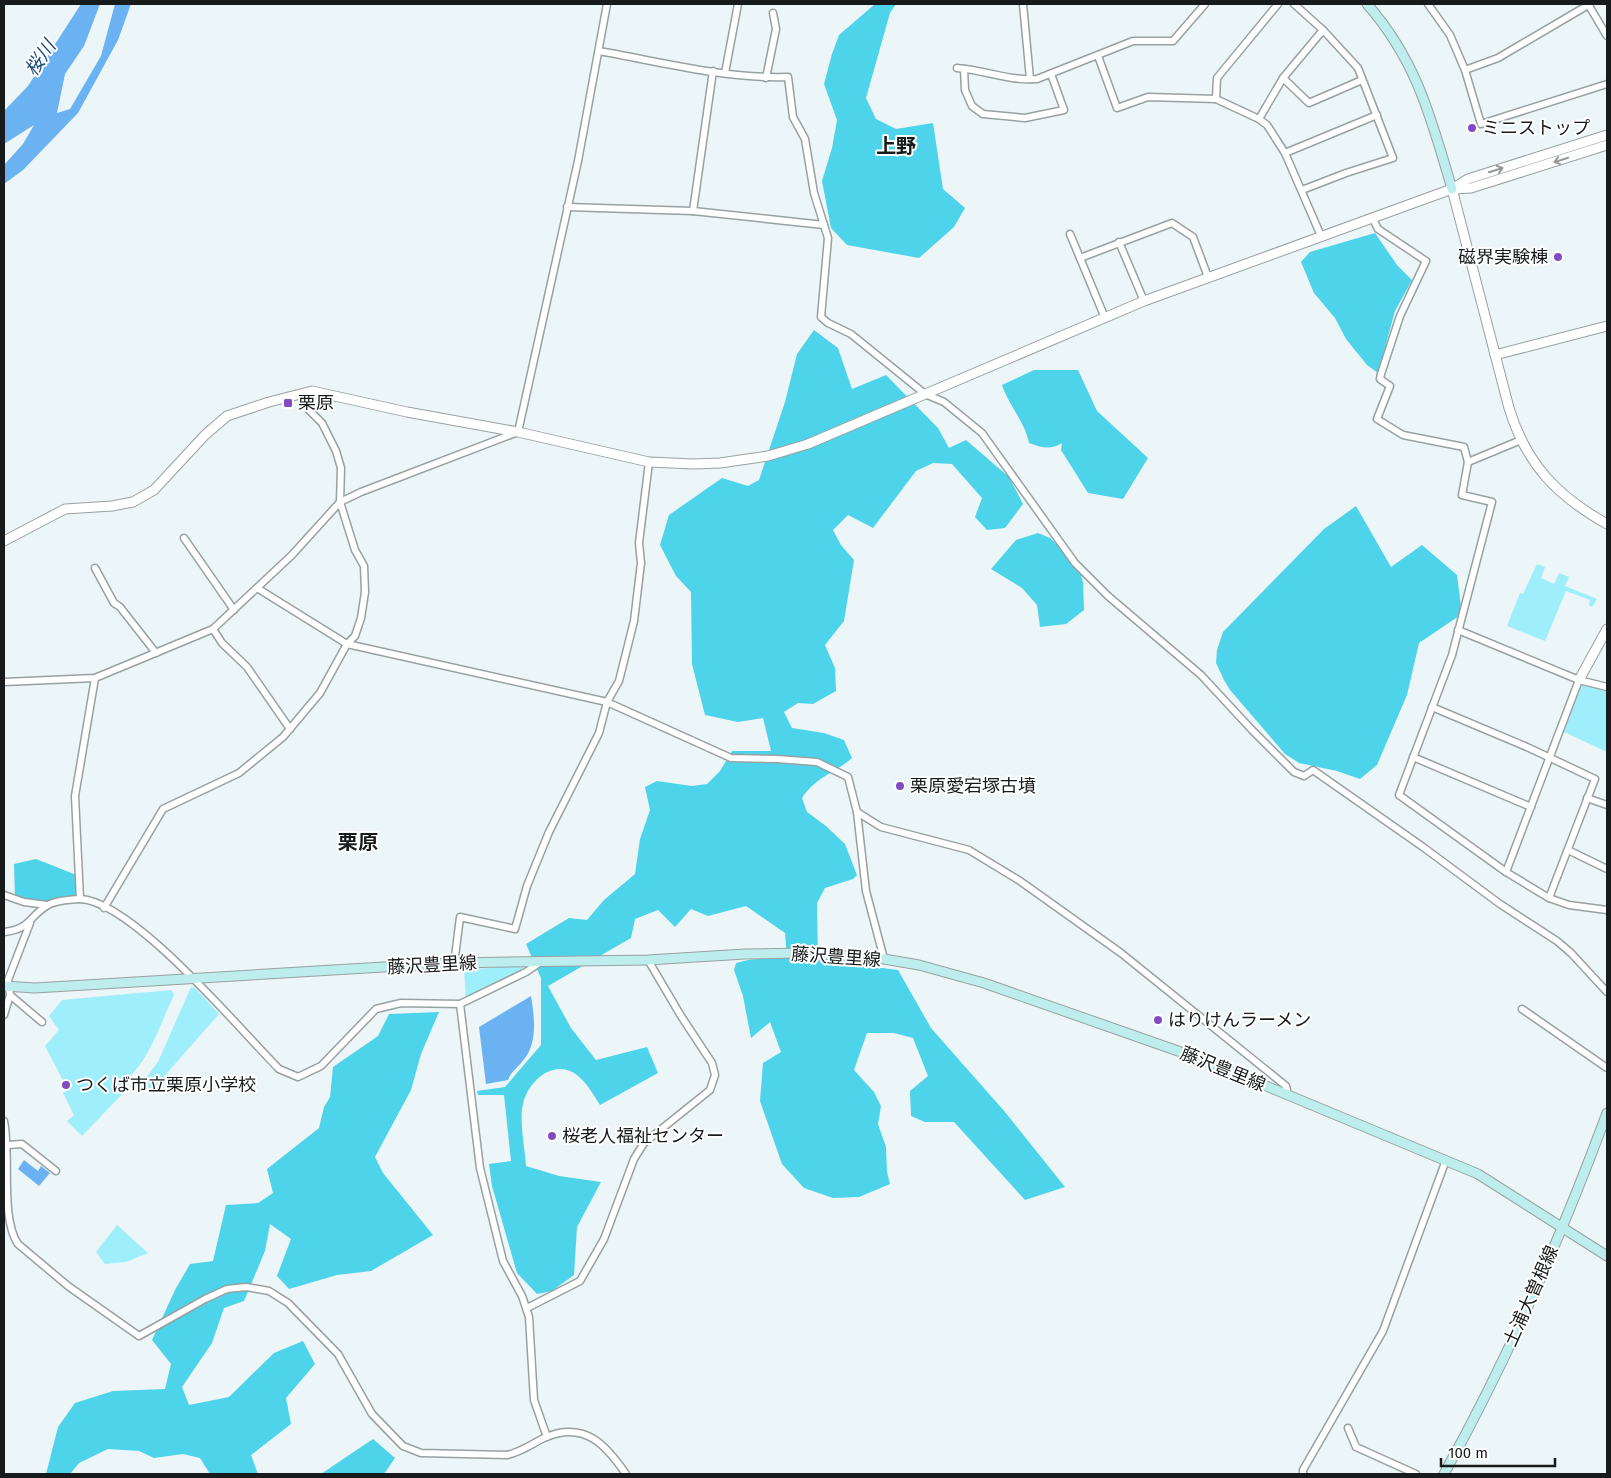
<svg xmlns="http://www.w3.org/2000/svg" width="1611" height="1478" viewBox="0 0 1611 1478" font-family="'Fira Sans','Noto Sans JP',sans-serif">
	<style>
		.green { fill: #9feefc }
		.forest { fill: #4dd4ea }
		.water { fill: #6bb2f2 }
		.lines { fill: none; stroke-linecap: round; stroke-linejoin: round }
		.minor-casing { stroke: #98a1a2; stroke-width: 9 }
		.tertiary-casing { stroke: #98a1a2; stroke-width: 11 }
		.secondary-casing { stroke: #98a1a2; stroke-width: 11 }
		.minor { stroke: #fff; stroke-width: 6 }
		.tertiary { stroke: #fff; stroke-width: 9 }
		.secondary { stroke: #bdedec; stroke-width: 9 }
		.oneway { stroke: #979898 }
		.poi-dot { fill: #834bc2; stroke: #fff; stroke-width: 2 }
		.labels { text-anchor: middle; dominant-baseline: central; stroke-width: 4; stroke-linejoin: round; paint-order: stroke }
		.poi-label { font-size: 18px; fill: #181b1b; stroke: #fff; text-anchor: start }
		.street-label { font-size: 18px; fill: #181b1b; stroke: #fff }
		.water-label { font-size: 19px; font-style: italic; fill: #1a4d78; stroke: #fff }
		.quarter-label { font-size: 20px; font-weight: bold; fill: #181b1b; stroke: #fff }
	</style>
	<rect width="100%" height="100%" fill="#ecf5f7"/>
	<g class="green">
		<polygon points="1537,564 1545,567 1541,578 1554,584 1559,573 1569,577 1565,586 1597,599 1592,607 1589,605 1590,600 1566,591 1545,641 1507,626 1520,593 1523,594"/>
		<polygon points="1582,685 1607,691 1607,752 1564,732"/>
		<polygon points="511,966 523,967 521,970 466,999 464,970"/>
		<polygon points="191,987 195,988 219,1014 152,1090 142,1083 158,1062"/>
		<path d="M171 990 174 995C160 1024 149 1062 124 1082L127 1089 82 1136 67 1121 74 1115 63 1093 68 1090 45 1046 59 1030 49 1016 62 1000Z"/>
		<polygon points="117,1225 148,1253 126,1262 105,1264 96,1252"/>
	</g>
	<g class="forest">
		<polygon points="875,4 896,4 890,13 866,98 876,119 896,129 933,123 943,189 965,208 954,227 919,258 847,245 831,228 822,181 832,148 837,120 824,84 832,54 839,35"/>
		<polygon points="1375,233 1397,265 1412,280 1395,311 1378,373 1367,365 1346,339 1335,318 1314,293 1301,262 1310,252"/>
		<path d="M814 330 838 348 852 389 886 375 938 428 949 448 966 440 1009 477 1023 504 1005 528 987 530 975 517 982 498 952 464 933 463 916 471 873 528 848 515 833 530 841 545 854 560 844 621 825 645 835 668 836 691 813 704 798 703 784 712 792 728 824 733 844 740 852 758C833 774 816 777 802 798L807 812 826 826 845 844 857 875 853 879 825 888 817 903 818 960 898 970 931 1028 1005 1112 1065 1187 1025 1200 954 1122H925L911 1116 910 1091 928 1076 913 1038 894 1033H867L854 1070 874 1092 881 1106 878 1124 886 1147 887 1172 890 1184 859 1197 833 1198 804 1188 782 1164 760 1101 763 1063 781 1052 770 1022 751 1038 743 996 734 970 736 963 748 960 787 956 785 933 746 906 708 916 691 909 675 927 658 910 635 919 631 938 548 986 571 1028 596 1060 647 1047 658 1073 600 1105C593 1094 587 1083 577 1075 554 1058 528 1081 523 1104 519 1120 525 1149 526 1166L559 1176 601 1182 577 1227 574 1275 552 1291 537 1294 517 1273 492 1186 489 1164 511 1161 504 1095H478L477 1091 505 1087 541 1045V978L526 944 569 918 587 920 604 900 635 874 640 839 650 810 645 787 657 781 692 786 707 784 720 771 732 751H771L763 718 738 722 705 715 692 664 691 592 676 576 660 545 669 515 722 478 748 486 759 480 785 402 797 354Z"/>
		<path d="M1034 370H1078L1097 411 1148 458 1123 499 1088 493 1061 450 1062 443C1051 450 1042 448 1029 443 1025 422 1009 406 1002 385Z"/>
		<polygon points="1356,506 1391,567 1422,545 1457,575 1462,614 1419,643 1407,695 1377,765 1360,779 1337,771 1299,763 1285,754 1230,690 1224,680 1216,663 1217,650 1223,632 1324,529"/>
		<polygon points="1038,533 1050,538 1070,557 1076,558 1083,582 1084,610 1066,624 1040,627 1037,605 1022,588 991,569 1016,540"/>
		<polygon points="36,859 79,876 75,898 61,898 40,902 15,897 14,864"/>
		<polygon points="439,1012 421,1054 411,1090 375,1157 383,1173 433,1235 371,1271 337,1275 289,1289 277,1276 291,1239 270,1224 265,1251 244,1301 224,1308 212,1343 182,1387 189,1405 229,1397 274,1353 303,1341 315,1364 286,1398 291,1424 251,1455 258,1474 210,1474 200,1458 183,1454 154,1458 139,1451 108,1449 79,1463 70,1474 46,1474 58,1427 75,1403 113,1391 165,1389 171,1364 152,1340 175,1290 190,1264 213,1261 226,1205 258,1203 273,1193 267,1169 319,1128 324,1107 330,1097 333,1067 378,1036 389,1014"/>
		<polygon points="373,1439 395,1458 384,1474 321,1474"/>
	</g>
	<g class="water">
		<polygon points="81,4 100,4 84,46 65,74 57,113 70,109 101,56 115,4 131,4 118,40 78,113 23,170 4,184 4,165 23,144 34,125 4,144 4,111 28,86"/>
		<path d="M531 996C534 1015 538 1041 525 1058 519 1067 512 1070 508 1080L486 1084 479 1027Z"/>
		<polygon points="24,1160 38,1171 41,1166 50,1173 39,1186 18,1169"/>
	</g>
	<g class="lines">
		<defs>
			<g id="minor">
				<polyline points="1023,4 1030,79"/>
				<polyline points="1294,4 1323,30 1358,68 1393,158 1346,173 1302,190"/>
				<polyline points="1428,4 1450,35 1465,70 1481,124 1607,84"/>
				<polyline points="1588,4 1607,36"/>
				<path d="M599 51C661 62 725 79 788 77L793 117 805 139 814 193 828 238 821 317 828 323 851 334 925 394 944 402 982 433 1075 563 1108 596 1201 675 1252 730 1294 772 1304 776 1313 770 1423 847 1500 904 1557 941 1571 953 1607 992"/>
				<polyline points="1098,56 1117,108 1148,97 1216,99 1259,119 1267,125 1285,153 1321,236"/>
				<path d="M957 68C985 70 1008 81 1037 79L1133 41H1173L1205 4"/>
				<polyline points="964,69 965,90 972,106 983,114 1025,118 1064,110 1051,74"/>
				<polyline points="1465,70 1498,58 1590,4"/>
				<polyline points="725,73 738,4"/>
				<polyline points="766,78 776,29 773,13"/>
				<polyline points="1283,78 1309,103 1362,80"/>
				<polyline points="1216,99 1217,78 1278,4"/>
				<polyline points="1259,119 1283,78 1323,30"/>
				<polyline points="1285,153 1377,115"/>
				<polyline points="567,207 693,211 824,225"/>
				<polyline points="693,211 713,71"/>
				<polyline points="1372,217 1378,229 1426,261 1400,316 1381,374 1380,379 1390,386 1377,419 1403,435 1464,447 1468,462"/>
				<polyline points="1070,234 1105,318"/>
				<polyline points="1119,242 1144,301"/>
				<polyline points="1080,258 1172,223 1193,237 1208,277"/>
				<polyline points="1521,440 1468,462 1462,495 1492,502 1452,655 1399,795 1506,872 1549,898 1569,905 1607,910"/>
				<polyline points="184,538 234,610"/>
				<polyline points="95,568 114,603 120,607 156,653"/>
				<polyline points="257,588 347,644 607,702 731,758 777,759 817,762 848,777 857,812 866,891 884,959"/>
				<polyline points="213,629 222,643 247,667 290,729"/>
				<polyline points="1458,630 1579,680 1607,687"/>
				<polyline points="4,682 95,678 213,629 292,555 340,502 361,492 518,432 578,161 607,4"/>
				<polyline points="1432,707 1527,747 1595,779 1549,898"/>
				<polyline points="1413,757 1531,807"/>
				<polyline points="1587,798 1607,805"/>
				<polyline points="857,812 881,827 969,850 1020,881 1121,953 1286,1086 1288,1095"/>
				<polyline points="1568,850 1607,869"/>
				<polyline points="1506,872 1579,680"/>
				<polyline points="4,895 24,902 47,905"/>
				<polyline points="80,899 75,796 95,678"/>
				<polyline points="104,908 163,809 239,773 283,737 320,693 347,644 355,636 361,618 365,592 364,566 355,550 340,502 341,468 336,451 322,423 309,410 312,391"/>
				<path d="M4 932C31 929 29 916 48 905 56 900 68 900 78 899 130 897 241 1031 279 1069L298 1077 321 1066 376 1009 401 1003 460 1004 526 972 542 961"/>
				<polyline points="450,963 455,957 460,917 515,929 527,886 549,832 599,733 607,702 619,681 634,621 641,563 639,543 649,462"/>
				<polyline points="10,995 42,1022"/>
				<polyline points="460,1004 480,1168 503,1261 522,1296 529,1317 534,1400 547,1437"/>
				<polyline points="1522,1009 1607,1068"/>
				<polyline points="4,1015 10,995 8,980 30,923"/>
				<path d="M4 1121C11 1155 0 1218 18 1244L68 1286 139 1336 205 1299 227 1289 246 1287 269 1291 288 1303 338 1354 372 1414 403 1446 421 1453 507 1455C522 1452 533 1443 546 1437 585 1421 606 1445 626 1474"/>
				<polyline points="8,1145 22,1144 56,1171"/>
				<polyline points="527,1308 580,1281 604,1239 634,1159 644,1143 710,1090 715,1075 712,1063 681,1016 648,960"/>
				<polyline points="1348,1428 1356,1447 1416,1474"/>
				<polyline points="1303,1474 1303,1470 1383,1331 1446,1160"/>
			</g>
			<g id="tertiary">
				<path d="M1452 189 1509 408C1526 464 1557 496 1607 524"/>
				<polyline points="1454,189 1471,188 1607,145"/>
				<polyline points="1495,355 1607,326"/>
				<polyline points="4,541 65,509 112,506 133,502 154,490 205,435 227,416 269,402 312,391 407,412 518,432 649,462 693,464 720,463 768,456 808,444 1144,301 1452,189 1468,179 1607,135"/>
				<polyline points="1579,680 1607,629"/>
			</g>
			<g id="secondary">
				<path d="M1367 4C1417 61 1431 118 1452 189"/>
				<polyline points="4,986 35,988 450,963 648,960 745,954 805,953 884,959 919,965 984,983 1198,1058 1288,1095 1478,1174 1607,1256"/>
				<path d="M1444 1474C1508 1359 1561 1237 1607 1113"/>
			</g>
		</defs>
		<use href="#minor" class="minor-casing"/>
		<use href="#tertiary" class="tertiary-casing"/>
		<use href="#secondary" class="secondary-casing"/>
		<use href="#minor" class="minor"/>
		<use href="#tertiary" class="tertiary"/>
		<use href="#secondary" class="secondary"/>
	</g>
	<defs><path id="oneway-shaft" d="M-6 0H5M1.5-3L5.5 0L1.5 3" fill="none" stroke-width="1.6" stroke-linecap="round" stroke-linejoin="round" transform="scale(1.25)"/></defs>
	<g class="oneway">
		<use href="#oneway-shaft" transform="translate(1561 160) rotate(162)"/>
		<use href="#oneway-shaft" transform="translate(1496 170) rotate(-17)"/>
	</g>
	<g class="poi-dot">
		<circle cx="1472" cy="128" r="5"/>
		<circle cx="1558" cy="257" r="5"/>
		<rect x="283" y="398" width="10" height="10" rx="2.5"/>
		<circle cx="900" cy="786" r="5"/>
		<circle cx="1158" cy="1020" r="5"/>
		<circle cx="66" cy="1085" r="5"/>
		<circle cx="552" cy="1136" r="5"/>
	</g>
	<g class="labels">
		<g class="poi-label">
			<text x="1482" y="128">ミニストップ</text>
			<text x="1548" y="257" text-anchor="end">磁界実験棟</text>
			<text x="298" y="403">栗原</text>
			<text x="910" y="786">栗原愛宕塚古墳</text>
			<text x="1168" y="1020">はりけんラーメン</text>
			<text x="76" y="1085">つくば市立栗原小学校</text>
			<text x="562" y="1136">桜老人福祉センター</text>
		</g>
		<g class="street-label">
			<text transform="translate(836 957) rotate(4)">藤沢豊里線</text>
			<text transform="translate(432 965) rotate(-3)">藤沢豊里線</text>
			<text transform="translate(1223 1069) rotate(22)">藤沢豊里線</text>
			<text transform="translate(1531 1296) rotate(-66)">土浦大曽根線</text>
		</g>
		<g class="water-label">
			<text transform="translate(40 58) rotate(-56)">桜川</text>
		</g>
		<g class="quarter-label">
			<text x="896" y="146">上野</text>
			<text x="358" y="842">栗原</text>
		</g>
	</g>
	<rect width="1611" height="1478" fill="none" stroke="#181b1b" stroke-width="10"/>
	<path d="M1441 1458v8h114v-8" fill="none" stroke="#181b1b" stroke-width="2.5"/>
	<text x="1448" y="1458" font-size="15" fill="#181b1b" stroke="#ffffff" stroke-width="4" paint-order="stroke">100 m</text>
</svg>
